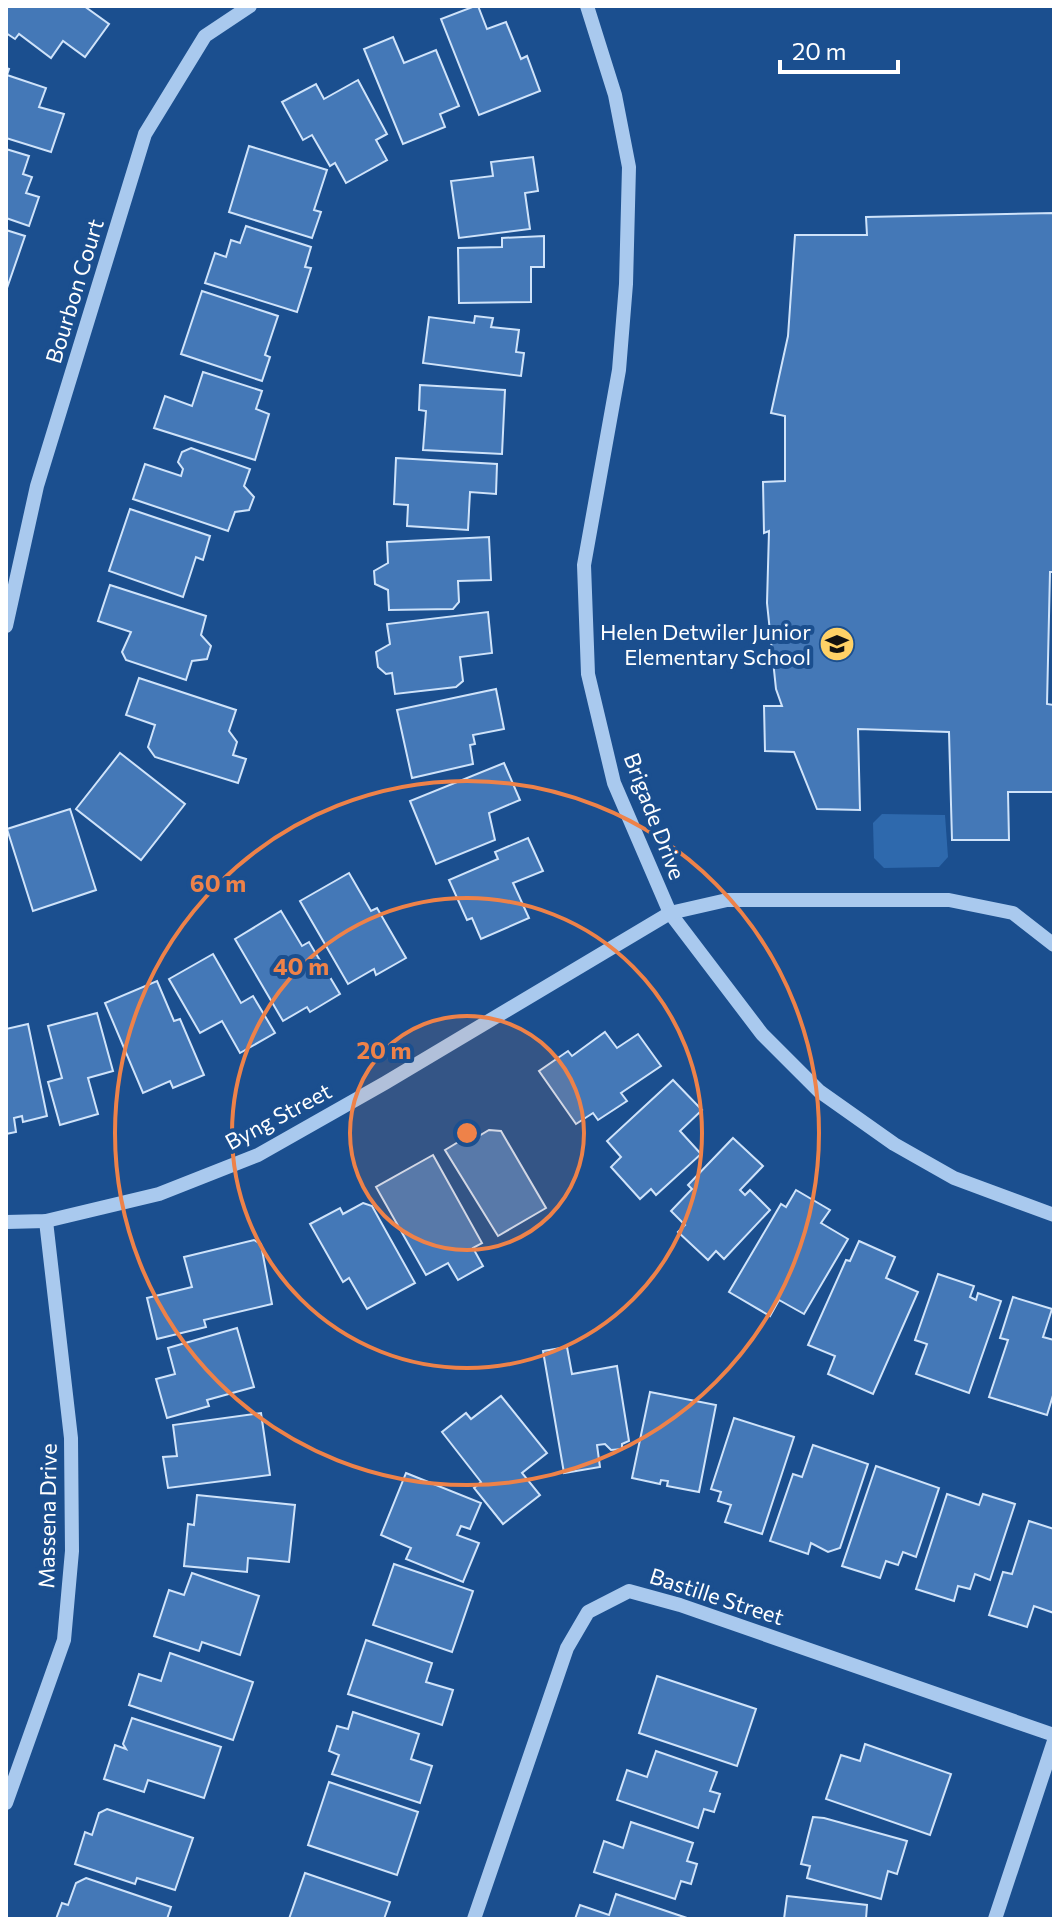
<svg xmlns="http://www.w3.org/2000/svg" width="1060" height="1925" viewBox="0 0 1060 1925" font-family="Commissioner,sans-serif">
	<style>
		.green { fill: #2e69ad }
		.building { fill: #4478b7; stroke: #cfe3fa; stroke-width: 2 }
		.lines { fill: none; stroke-linecap: round; stroke-linejoin: round }
		.minor { stroke: #a9c9ee; stroke-width: 14 }
		.ring { fill: none; stroke: #ee8249; stroke-width: 4 }
		.labels { text-anchor: middle; dominant-baseline: central; stroke-width: 8; stroke-linejoin: round; paint-order: stroke }
		.street-label { font-size: 22px; fill: #fff; stroke: #1b4f8f }
		.poi-label { font-size: 22px; fill: #fff; stroke: #1b4f8f; text-anchor: end }
		.centre { fill: #ee8249; stroke: #1b4f8f; stroke-width: 4 }
		.ring-label { font-size: 24px; text-anchor: middle; font-weight: bold; fill: #ee8249; stroke: #1b4f8f; stroke-width: 8; stroke-linejoin: round; paint-order: stroke }
	</style>
	<rect width="100%" height="100%" fill="#1b4f8f"/>
	<polygon class="green" points="882,814 945,815 948,857 939,867 884,868 874,858 873,823"/>
	<g class="building">
		<polygon points="6,6 84,6 109,24 85,57 63,41 51,58 19,34 15,39 6,33"/>
		<polygon points="475,6 478,6 487,29 506,22 521,59 527,56 540,91 479,115 441,19"/>
		<polygon points="393,37 404,63 436,50 459,106 440,114 445,127 403,144 364,49"/>
		<polygon points="6,68 9,69 7,75 46,88 39,107 64,114 51,152 6,138"/>
		<polygon points="358,80 387,134 376,140 387,160 346,183 335,163 330,166 312,135 303,140 282,102 316,84 324,99"/>
		<polygon points="249,146 327,170 314,210 321,212 312,238 229,212"/>
		<polygon points="6,149 29,156 23,174 32,177 26,193 39,197 29,226 6,218"/>
		<polygon points="533,157 538,191 525,193 530,229 459,238 451,181 493,176 491,162"/>
		<polygon points="1054,213 1054,572 1050,572 1047,704 1054,705 1054,792 1008,792 1009,840 952,840 949,732 858,729 860,810 817,809 794,752 765,751 764,706 782,706 776,689 767,603 769,531 764,533 763,482 785,481 785,416 771,413 788,336 795,235 867,235 866,217"/>
		<polygon points="246,226 311,247 305,267 311,268 297,312 205,283 215,253 226,257 231,240 240,243"/>
		<polygon points="6,230 25,236 6,291"/>
		<polygon points="544,236 544,267 531,267 531,302 459,303 458,248 502,247 502,238"/>
		<polygon points="202,291 278,316 265,355 270,357 262,381 181,354"/>
		<polygon points="475,316 493,318 491,327 519,330 516,352 524,353 521,376 423,363 429,317 474,323"/>
		<polygon points="203,372 262,391 256,409 269,414 255,460 154,428 165,396 192,406"/>
		<polygon points="420,385 505,390 502,454 423,450 426,411 419,410"/>
		<polygon points="191,448 250,469 244,486 254,497 249,510 235,512 228,531 133,499 145,464 181,476 183,469 178,462 182,452"/>
		<polygon points="396,458 497,464 496,494 470,492 468,530 407,526 408,505 394,504"/>
		<polygon points="130,509 210,536 203,560 196,557 183,597 109,571"/>
		<polygon points="489,537 491,580 458,581 459,602 453,609 389,610 388,590 375,584 374,571 388,563 387,542"/>
		<polygon points="110,585 206,616 201,635 211,646 207,659 192,661 186,680 126,660 122,652 131,632 98,621"/>
		<polygon points="488,612 492,653 460,657 463,681 456,687 395,694 392,673 386,674 378,667 376,652 390,644 387,624"/>
		<polygon points="139,678 236,710 229,731 237,742 233,755 246,759 238,783 155,757 148,747 155,725 126,715"/>
		<polygon points="496,689 504,729 473,735 475,744 470,745 473,764 412,778 397,710"/>
		<polygon points="120,753 185,804 141,860 76,809"/>
		<polygon points="504,763 520,800 489,813 495,840 436,864 410,801"/>
		<polygon points="70,809 96,890 33,911 7,829"/>
		<polygon points="528,838 543,871 513,883 529,918 481,939 472,918 467,920 449,880 498,859 495,852"/>
		<polygon points="349,873 371,911 377,908 406,958 376,975 374,969 348,984 300,901"/>
		<polygon points="281,911 302,946 309,942 340,994 310,1012 307,1007 283,1021 235,939"/>
		<polygon points="213,954 241,1003 253,996 275,1033 240,1053 222,1021 200,1033 169,979"/>
		<polygon points="157,981 174,1021 180,1019 204,1075 173,1088 170,1081 143,1093 105,1003"/>
		<polygon points="97,1013 113,1071 88,1078 98,1114 60,1125 48,1082 62,1078 48,1026"/>
		<polygon points="28,1024 47,1116 23,1122 22,1116 14,1118 16,1132 6,1134 6,1029"/>
		<polygon points="605,1032 617,1048 638,1034 661,1066 621,1093 627,1101 598,1120 593,1113 576,1124 539,1071 568,1051 572,1056"/>
		<polygon points="673,1080 702,1110 680,1131 701,1154 656,1195 651,1189 640,1199 611,1167 621,1157 607,1141"/>
		<polygon points="489,1130 501,1131 546,1208 498,1236 445,1150 470,1135 472,1140"/>
		<polygon points="733,1138 763,1166 740,1190 745,1195 750,1190 770,1210 724,1259 716,1251 708,1260 678,1232 685,1225 671,1211 692,1189 688,1185"/>
		<polygon points="433,1155 482,1243 473,1248 483,1266 458,1280 448,1263 426,1275 376,1187"/>
		<polygon points="796,1190 830,1210 821,1223 848,1239 804,1314 779,1300 770,1316 729,1292 781,1204 786,1207"/>
		<polygon points="363,1203 372,1206 415,1283 367,1309 349,1278 343,1282 310,1224 340,1208 343,1214"/>
		<polygon points="254,1240 261,1244 272,1304 204,1320 206,1327 157,1339 147,1298 192,1287 184,1257"/>
		<polygon points="859,1241 895,1257 886,1278 918,1292 873,1394 828,1374 835,1356 808,1345 846,1260 850,1261"/>
		<polygon points="938,1274 974,1286 970,1297 976,1300 978,1293 1001,1301 969,1393 916,1374 927,1344 915,1340"/>
		<polygon points="1013,1297 1052,1309 1043,1337 1054,1340 1054,1392 1047,1415 989,1397 1008,1340 1000,1338"/>
		<polygon points="237,1328 254,1387 207,1400 209,1406 167,1418 156,1379 175,1374 168,1348"/>
		<polygon points="567,1347 572,1374 617,1366 629,1441 622,1444 622,1449 611,1450 605,1444 597,1445 600,1467 564,1473 543,1351"/>
		<polygon points="650,1392 716,1405 699,1492 667,1486 668,1481 661,1480 660,1484 632,1478"/>
		<polygon points="501,1396 547,1453 522,1473 540,1495 503,1524 474,1488 481,1482 442,1432 466,1413 471,1419"/>
		<polygon points="261,1413 270,1475 168,1488 163,1457 177,1456 173,1425"/>
		<polygon points="734,1418 794,1437 762,1534 725,1522 731,1505 718,1501 721,1492 711,1489"/>
		<polygon points="813,1445 868,1464 840,1548 828,1552 811,1543 808,1554 770,1541 793,1474 802,1477"/>
		<polygon points="876,1466 939,1488 916,1557 903,1552 898,1565 886,1561 880,1578 842,1566"/>
		<polygon points="406,1473 481,1503 470,1529 461,1526 457,1535 479,1543 463,1582 406,1559 411,1548 381,1535"/>
		<polygon points="947,1494 979,1505 983,1494 1015,1504 990,1580 975,1574 970,1589 958,1586 954,1601 916,1589"/>
		<polygon points="197,1495 295,1505 289,1562 248,1558 247,1572 184,1566 188,1524 194,1525"/>
		<polygon points="1029,1521 1054,1529 1054,1613 1034,1606 1027,1627 989,1615 1003,1572 1012,1574"/>
		<polygon points="394,1564 473,1591 452,1652 373,1625"/>
		<polygon points="192,1573 259,1596 240,1655 202,1642 199,1651 154,1636 169,1590 184,1595"/>
		<polygon points="366,1640 432,1663 426,1682 453,1690 442,1725 348,1694"/>
		<polygon points="170,1653 253,1682 233,1740 129,1705 139,1674 161,1681"/>
		<polygon points="657,1676 756,1709 737,1766 639,1733"/>
		<polygon points="353,1712 419,1734 411,1759 432,1766 420,1803 332,1774 339,1755 329,1751 337,1726 348,1729"/>
		<polygon points="132,1718 221,1747 204,1798 148,1780 144,1792 104,1779 115,1745 126,1749 123,1744"/>
		<polygon points="865,1744 951,1774 930,1835 826,1799 841,1755 860,1761"/>
		<polygon points="656,1751 717,1772 710,1791 720,1794 714,1812 704,1809 698,1828 617,1800 627,1770 647,1777"/>
		<polygon points="329,1782 418,1812 397,1875 308,1845"/>
		<polygon points="107,1809 193,1838 175,1890 137,1878 135,1884 75,1864 85,1832 92,1835 99,1813"/>
		<polygon points="813,1817 824,1818 907,1841 897,1874 888,1871 881,1899 807,1878 810,1866 801,1864"/>
		<polygon points="631,1822 693,1843 687,1861 697,1864 691,1884 681,1881 675,1899 594,1872 604,1841 623,1848"/>
		<polygon points="305,1873 390,1902 384,1919 289,1919"/>
		<polygon points="86,1878 171,1907 167,1919 56,1919 62,1903 68,1905 76,1883"/>
		<polygon points="616,1894 687,1918 686,1919 575,1919 580,1905 609,1915"/>
		<polygon points="787,1896 867,1905 866,1919 784,1919"/>
	</g>
	<g class="lines">
		<g class="minor">
			<polyline points="587,6 615,95 629,167 626,284 619,370 584,565 588,674 614,783 670,913 762,1034 819,1091 894,1144 954,1178 1054,1215"/>
			<polyline points="6,626 37,486 145,134 205,36 250,6"/>
			<polyline points="6,1222 46,1221 159,1194 258,1155 385,1083 670,913 727,900 949,900 1013,913 1054,945"/>
			<polyline points="6,1803 64,1640 72,1551 71,1438 46,1221"/>
			<polyline points="474,1919 567,1648 588,1612 629,1591 680,1605 1054,1735"/>
			<polyline points="995,1919 1054,1741"/>
		</g>
	</g>
	<circle cx="467" cy="1133" r="117" fill="#ee8249" fill-opacity=".12"/>
	<g class="ring">
		<circle cx="467" cy="1133" r="117"/>
		<circle cx="467" cy="1133" r="235"/>
		<circle cx="467" cy="1133" r="352"/>
	</g>
	<defs>
		<symbol id="school-disc" viewBox="-11 -11 22 22"><circle r="9.5" fill="#ffd166" stroke="#1b4f8f"/><path d="M0-5L7-2L0 1L-7-2ZM-4 1L0 2.5L4 1V4Q0 6-4 4Z" fill="#111"/></symbol>
	</defs>
	<g fill-rule="evenodd">
		<use href="#school-disc" x="817" y="624" width="40" height="40"/>
	</g>
	<g class="labels">
		<g class="street-label">
			<text transform="translate(74 291) rotate(-73)">Bourbon Court</text>
			<text transform="translate(655 816) rotate(69)">Brigade Drive</text>
			<text transform="translate(278 1116) rotate(-28)">Byng Street</text>
			<text transform="translate(47 1516) rotate(-89)">Massena Drive</text>
			<text transform="translate(717 1596) rotate(18)">Bastille Street</text>
		</g>
		<g class="poi-label">
			<text x="811" y="631">Helen Detwiler Junior<tspan x="811" dy="25">Elementary School</tspan></text>
		</g>
	</g>
	<circle cx="467" cy="1133" r="12" class="centre"/>
	<g class="ring-label">
		<text x="218" y="892">60 m</text>
		<text x="301" y="975">40 m</text>
		<text x="384" y="1059">20 m</text>
	</g>
	<rect width="1060" height="1925" fill="none" stroke="#ffffff" stroke-width="16"/>
	<path d="M780 60v12h118v-12" fill="none" stroke="#ffffff" stroke-width="4"/>
	<text x="792" y="60" font-size="24" fill="#ffffff" stroke="#1b4f8f" stroke-width="6" paint-order="stroke">20 m</text>
</svg>
